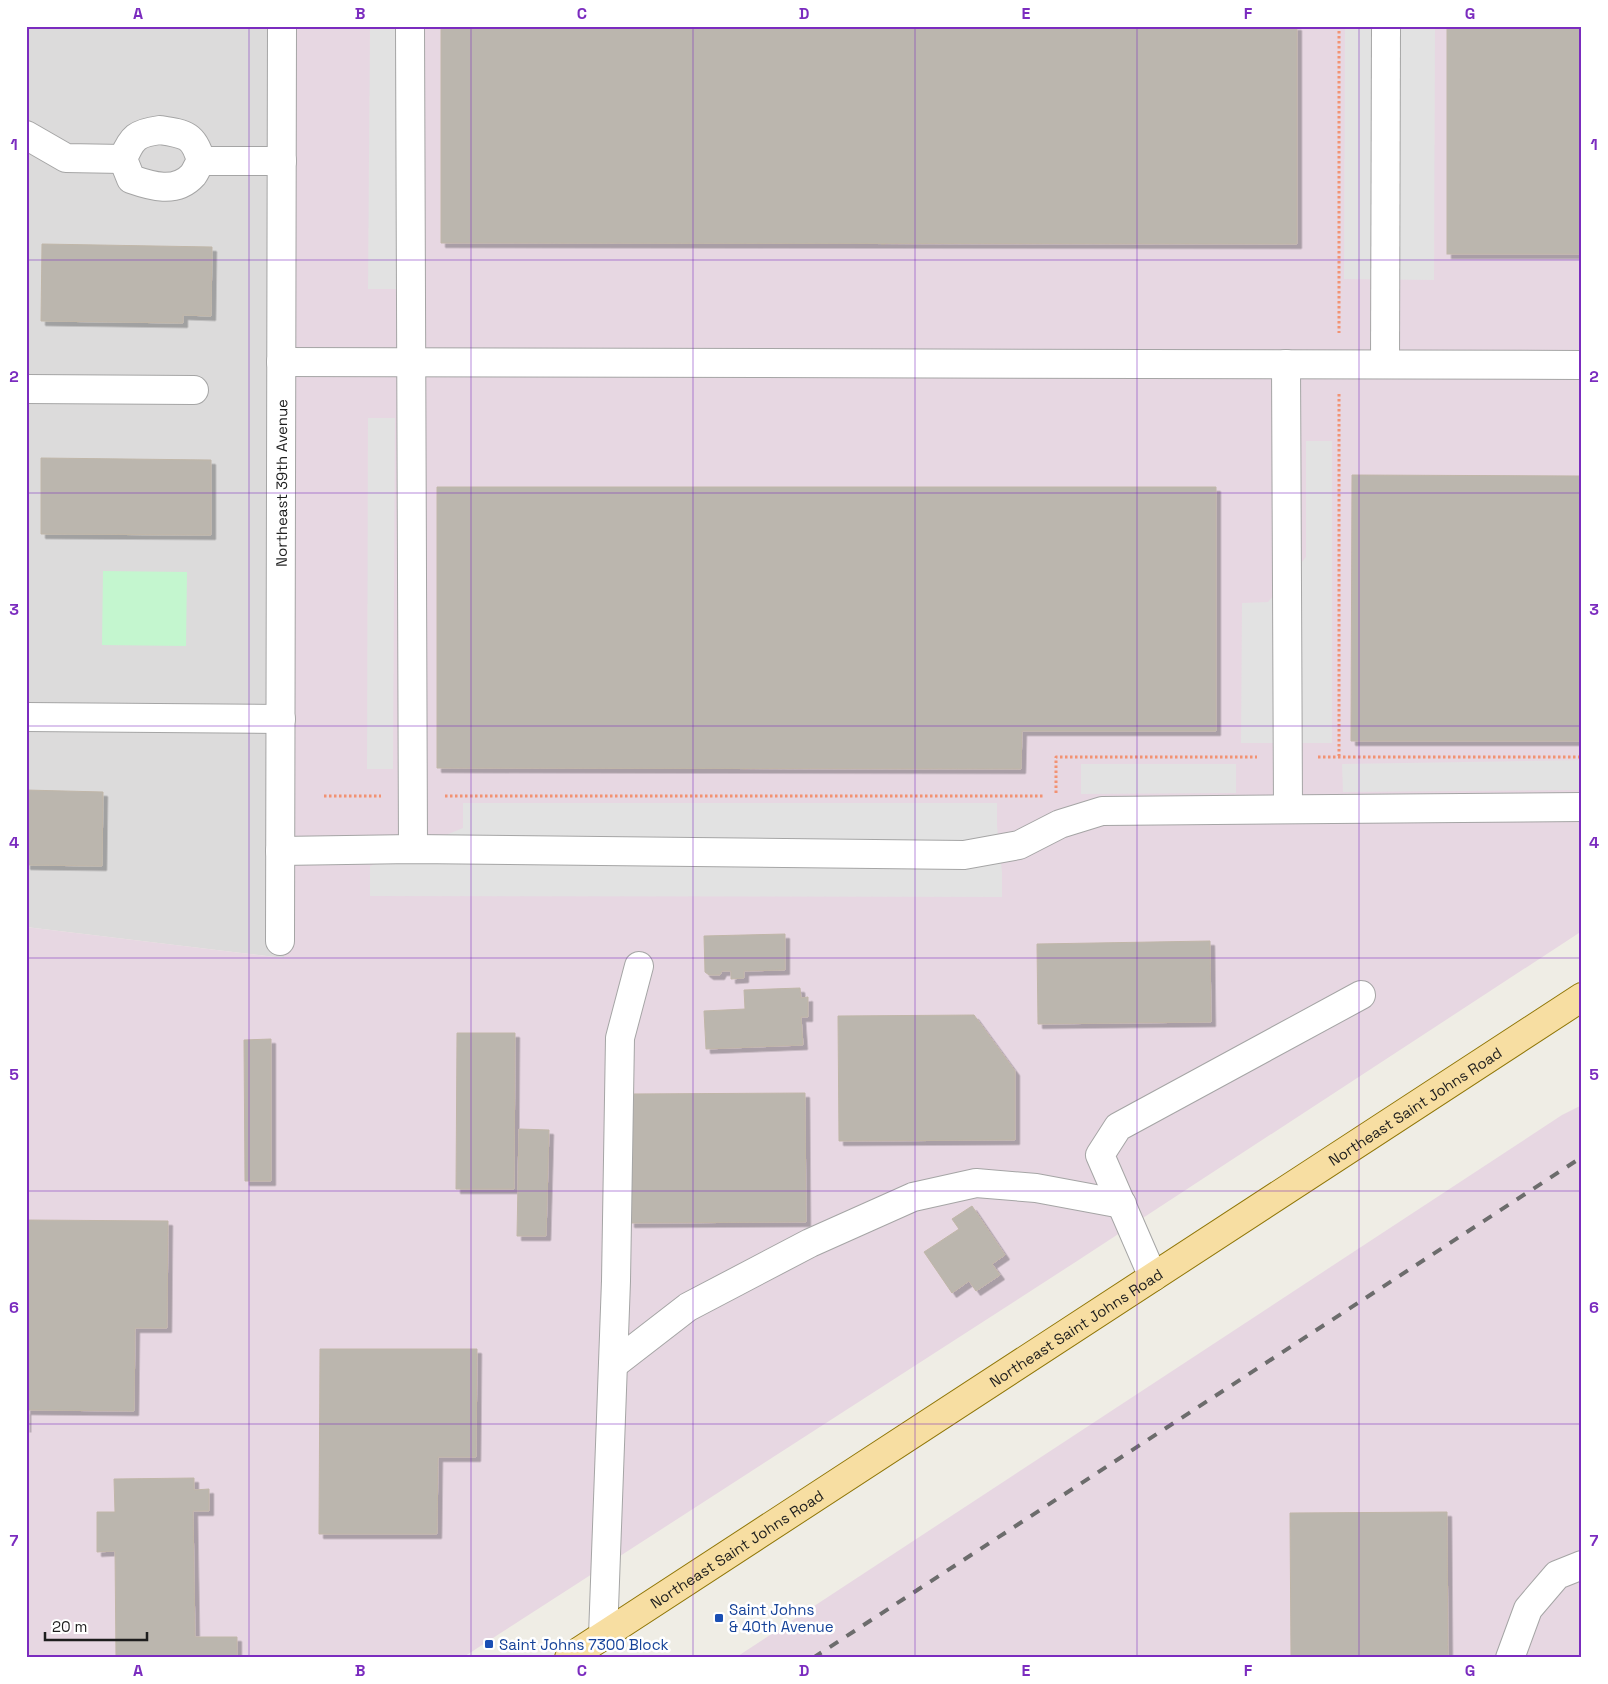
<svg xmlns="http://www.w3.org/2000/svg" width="1608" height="1684" viewBox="0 0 1608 1684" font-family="'Space Grotesk',sans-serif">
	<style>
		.residential { fill: #dcdbdb }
		.industrial { fill: #e7d7e2 }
		.park { fill: #c4f6cf }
		.parking { fill: #e2e2e2 }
		.building { fill: #bbb6ae; stroke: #c0b6a8; filter: url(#shadow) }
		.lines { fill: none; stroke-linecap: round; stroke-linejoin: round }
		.minor-casing { stroke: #a5a5a5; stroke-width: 30 }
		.major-casing { stroke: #907708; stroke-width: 30 }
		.path { stroke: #f29273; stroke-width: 3; stroke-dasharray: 2.5 2.5; stroke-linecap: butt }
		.minor { stroke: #fff; stroke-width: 28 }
		.major { stroke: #f7dea2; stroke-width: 28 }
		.rail { stroke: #6c6c6c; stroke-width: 4; stroke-dasharray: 10 10; stroke-linecap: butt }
		.grid { fill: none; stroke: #7b2cbf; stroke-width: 1; stroke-opacity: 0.55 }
		.transit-dot { fill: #1a4fb4; stroke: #fff; stroke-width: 2 }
		.labels { text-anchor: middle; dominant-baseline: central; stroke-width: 5; stroke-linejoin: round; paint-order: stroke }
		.street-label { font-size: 15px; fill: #1e1e1e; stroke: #fff }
		.transit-label { font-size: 15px; fill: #164399; stroke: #fff; text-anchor: start }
		.neatline { fill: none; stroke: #7b2cbf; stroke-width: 2 }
		.grid-label { font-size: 16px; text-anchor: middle; font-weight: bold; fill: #7b2cbf }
	</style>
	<defs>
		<filter id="shadow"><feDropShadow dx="4.5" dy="4.5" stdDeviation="0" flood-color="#0004"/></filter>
	</defs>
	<rect width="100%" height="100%" fill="#efede5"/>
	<polygon class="residential" points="26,26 273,26 284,958 26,927"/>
	<g class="industrial">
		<polygon points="273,26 1582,26 1582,931 1074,1263 462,1658 26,1658 26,927 284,958"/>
		<polygon points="1582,1105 1582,1658 735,1658 1562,1115"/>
	</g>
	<polygon class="park" points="103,571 187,572 186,646 102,645"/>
	<g class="parking">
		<polygon points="370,26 399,26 398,289 368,289"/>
		<polygon points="1345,26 1435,26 1434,280 1344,279"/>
		<polygon points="368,418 395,418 393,769 367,769"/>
		<polygon points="1306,441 1332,441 1332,743 1241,743 1242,603 1268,602 1306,557"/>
		<polygon points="1582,760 1582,790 1343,792 1342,764"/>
		<polygon points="1081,764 1236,764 1236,793 1081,794"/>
		<polygon points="463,803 997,803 997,826 1002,872 1002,897 370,896 370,866 463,828"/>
	</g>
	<g class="building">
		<polygon points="441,26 1297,26 1297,244 441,243"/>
		<rect x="1447" y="26" width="135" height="228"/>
		<polygon points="42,244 212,247 211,316 183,315 183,323 41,321"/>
		<polygon points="41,458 211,460 211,535 41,534"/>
		<polygon points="1352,475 1582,476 1582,741 1351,741"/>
		<polygon points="437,487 1216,487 1216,731 1022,731 1021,769 437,768"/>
		<polygon points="26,790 103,792 102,866 26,865"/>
		<polygon points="785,934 785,970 744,971 744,978 731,979 731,971 722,971 720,975 709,975 705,972 704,936"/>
		<polygon points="1210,941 1211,1022 1038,1024 1037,944"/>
		<polygon points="800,988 801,998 808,997 808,1017 801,1017 803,1045 706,1049 704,1011 745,1009 744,990"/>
		<polygon points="974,1015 1015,1071 1015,1140 839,1141 838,1016"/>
		<polygon points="457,1033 515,1033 514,1189 456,1189"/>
		<polygon points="271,1039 271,1181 245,1181 244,1040"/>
		<polygon points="805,1093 806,1222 630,1223 629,1094"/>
		<polygon points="519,1129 549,1130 546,1236 517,1236"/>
		<polygon points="972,1206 1005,1255 992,1264 1000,1275 976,1291 969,1281 952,1293 924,1252 959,1229 952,1219"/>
		<polygon points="26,1220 168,1221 167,1328 135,1328 134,1411 26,1410 26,1428"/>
		<polygon points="320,1349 477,1349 476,1457 438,1457 437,1534 319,1534"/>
		<polygon points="194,1478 194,1490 209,1489 209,1511 193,1511 195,1637 237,1637 237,1658 116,1658 115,1551 97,1552 97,1512 115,1512 114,1479"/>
		<polygon points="1447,1512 1448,1658 1291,1658 1290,1513"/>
	</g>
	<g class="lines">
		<defs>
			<g id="minor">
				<polyline points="410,26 413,849"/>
				<path d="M160 130C186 134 194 135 201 161 198 165 196 171 193 175 176 194 151 186 131 179L123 159C132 137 137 133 160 130Z"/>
				<polyline points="26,135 66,158 123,159"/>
				<polyline points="201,161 282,161"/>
				<polyline points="281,362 1582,365"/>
				<polyline points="1286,364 1288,809"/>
				<polyline points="1385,364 1386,26"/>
				<polyline points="26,389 194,390"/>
				<polyline points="26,717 281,719"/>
				<polyline points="280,851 413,849 964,855 1019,845 1060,824 1102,811 1582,807"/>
				<path id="s1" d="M280 941 282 26"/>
				<polyline points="1153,1277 1100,1155 1118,1127 1361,995"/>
				<polyline points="613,1365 688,1307 810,1243 913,1197 976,1183 1036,1188 1122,1204"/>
				<polyline points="603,1636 616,1281 620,1038 639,966"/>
				<polyline points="1510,1658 1528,1609 1557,1575 1582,1565"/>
			</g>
			<g id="major">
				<path id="s2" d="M569 1658 1582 997"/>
			</g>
		</defs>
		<use href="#minor" class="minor-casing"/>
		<use href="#major" class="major-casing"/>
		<g class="path">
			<polyline points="1339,26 1339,333"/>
			<polyline points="1339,394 1339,756"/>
			<polyline points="1318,757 1582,757"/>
			<polyline points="1056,793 1056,757 1257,757"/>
			<polyline points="324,796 381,796"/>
			<polyline points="445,796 1043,796"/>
		</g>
		<use href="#minor" class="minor"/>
		<use href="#major" class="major"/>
		<polyline class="rail" points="813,1658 1582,1157"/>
	</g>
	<path class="grid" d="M249 26V1658M471 26V1658M693 26V1658M915 26V1658M1137 26V1658M1359 26V1658M26 260H1582M26 493H1582M26 726H1582M26 958H1582M26 1191H1582M26 1424H1582"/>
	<g class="transit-dot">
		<rect x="714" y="1613" width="10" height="10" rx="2.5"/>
		<rect x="484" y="1639" width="10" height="10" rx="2.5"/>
	</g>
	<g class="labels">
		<g class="street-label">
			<text stroke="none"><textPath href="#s1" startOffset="458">Northeast 39th Avenue</textPath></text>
			<text stroke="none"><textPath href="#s2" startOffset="1010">Northeast Saint Johns Road</textPath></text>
			<text stroke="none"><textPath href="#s2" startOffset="605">Northeast Saint Johns Road</textPath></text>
			<text stroke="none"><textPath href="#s2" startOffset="200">Northeast Saint Johns Road</textPath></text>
		</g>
		<g class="transit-label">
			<text x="729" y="1609">Saint Johns<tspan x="729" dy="17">&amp; 40th Avenue</tspan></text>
			<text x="499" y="1644">Saint Johns 7300 Block</text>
		</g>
	</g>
	<rect width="1608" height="1684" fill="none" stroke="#ffffff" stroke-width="55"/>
	<path d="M45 1632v8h102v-8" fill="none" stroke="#1e1e1e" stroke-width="2.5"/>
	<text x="52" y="1632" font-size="15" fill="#1e1e1e" stroke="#ffffff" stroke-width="4" paint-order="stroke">20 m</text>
	<rect x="28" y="28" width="1552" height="1628" class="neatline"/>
	<g class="grid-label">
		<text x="138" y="19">A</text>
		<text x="360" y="19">B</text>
		<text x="582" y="19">C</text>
		<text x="804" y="19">D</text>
		<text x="1026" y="19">E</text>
		<text x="1248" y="19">F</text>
		<text x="1470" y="19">G</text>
		<text x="14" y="150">1</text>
		<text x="1594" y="150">1</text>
		<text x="14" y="382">2</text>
		<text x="1594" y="382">2</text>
		<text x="14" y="615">3</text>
		<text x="1594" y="615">3</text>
		<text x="14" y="848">4</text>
		<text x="1594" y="848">4</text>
		<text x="14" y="1080">5</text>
		<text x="1594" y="1080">5</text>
		<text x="14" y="1313">6</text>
		<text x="1594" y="1313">6</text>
		<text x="14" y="1546">7</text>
		<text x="1594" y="1546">7</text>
		<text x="138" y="1676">A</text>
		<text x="360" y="1676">B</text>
		<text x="582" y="1676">C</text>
		<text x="804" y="1676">D</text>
		<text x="1026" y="1676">E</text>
		<text x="1248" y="1676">F</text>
		<text x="1470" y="1676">G</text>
	</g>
</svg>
